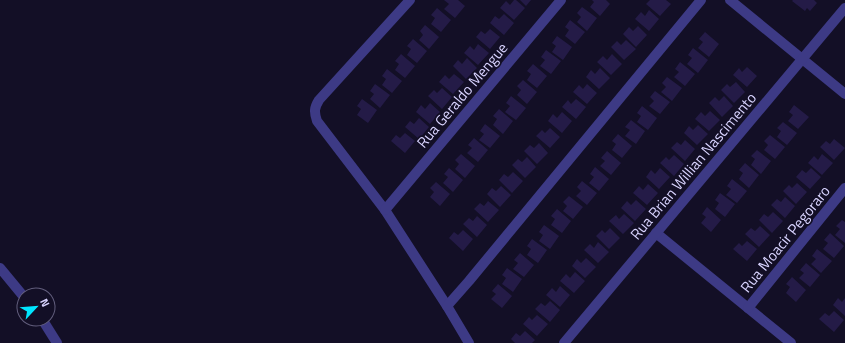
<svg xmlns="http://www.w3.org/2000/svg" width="845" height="343" viewBox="0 0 845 343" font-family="'Titillium Web',sans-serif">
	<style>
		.building { fill: #241b47 }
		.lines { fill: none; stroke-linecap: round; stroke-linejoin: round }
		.street { stroke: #3d3a85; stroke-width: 10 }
		.labels { text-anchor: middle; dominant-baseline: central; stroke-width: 3.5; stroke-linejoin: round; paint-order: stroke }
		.street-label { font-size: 15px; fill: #d9d4ff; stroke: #130f26 }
	</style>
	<rect width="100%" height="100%" fill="#130f26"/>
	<g class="building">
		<polygon points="444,0 458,0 465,6 455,18 444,9 449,4"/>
		<polygon points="514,0 516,0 525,8 514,20 500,8 506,1 510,5"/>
		<polygon points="520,0 531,0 526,6"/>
		<polygon points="592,0 606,0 610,4 600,16 590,7 594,2"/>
		<polygon points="650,0 666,0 671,4 660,16 646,4"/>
		<polygon points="793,0 814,0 817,3 810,11 807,8 805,11 792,1"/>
		<polygon points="582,7 597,18 587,31 577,22 581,17 577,13"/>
		<polygon points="437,8 451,20 441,32 431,24 435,18 431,15"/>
		<polygon points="649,10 659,19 649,31 635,19 641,12 645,16"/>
		<polygon points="504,14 514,23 504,35 490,23 495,16 499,19"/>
		<polygon points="570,20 585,32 575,44 565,36 569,30 565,27"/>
		<polygon points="425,25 439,37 429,49 419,40 423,35 420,31"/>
		<polygon points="638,26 647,35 636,47 623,34 629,27 633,31"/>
		<polygon points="490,29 500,37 490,49 476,37 481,31 485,34"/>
		<polygon points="705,32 719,44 709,57 698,48 703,42 699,39"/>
		<polygon points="557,36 572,47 563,60 552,52 556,46 552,43"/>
		<polygon points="413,39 427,51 417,63 407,55 411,49 407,46"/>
		<polygon points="626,40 636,49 624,60 611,47 617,41 621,45"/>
		<polygon points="478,44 489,53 478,65 464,53 470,46 474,50"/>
		<polygon points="693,48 708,60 698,73 687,64 692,58 688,55"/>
		<polygon points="546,50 561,61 551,74 540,66 545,60 541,57"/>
		<polygon points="401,54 415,66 405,78 395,70 399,64 395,61"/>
		<polygon points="612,54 622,64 611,75 597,62 603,56 607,60"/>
		<polygon points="467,58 477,68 466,79 453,66 458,60 462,64"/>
		<polygon points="680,62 695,74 685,86 674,77 679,72 675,69"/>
		<polygon points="533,64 547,76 537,88 527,80 531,74 527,71"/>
		<polygon points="747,67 757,76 747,87 733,75 739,68 742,72"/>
		<polygon points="600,68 610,78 599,89 586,77 591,70 595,74"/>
		<polygon points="387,69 402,81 392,93 382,85 386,79 382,76"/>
		<polygon points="454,74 464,82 453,94 439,82 445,75 449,79"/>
		<polygon points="667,77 682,88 672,101 661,92 666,87 662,83"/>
		<polygon points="523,80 537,92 527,104 517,95 521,90 517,86"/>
		<polygon points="736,82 745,92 734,103 721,90 727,84 730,87"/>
		<polygon points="375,84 390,95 380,108 370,99 374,94 370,91"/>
		<polygon points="587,84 597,93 587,104 573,92 579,85 583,89"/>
		<polygon points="442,88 452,97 442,109 428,96 434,90 437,93"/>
		<polygon points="655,91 670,102 660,114 649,106 654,101 650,97"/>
		<polygon points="511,96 526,108 516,120 505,112 510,106 506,103"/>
		<polygon points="724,96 733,106 722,117 709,103 715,97 719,101"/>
		<polygon points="362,99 377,110 368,123 357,115 361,109 357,106"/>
		<polygon points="576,99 586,107 576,119 562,107 568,100 571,104"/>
		<polygon points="430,103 440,112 430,124 416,112 421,105 425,109"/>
		<polygon points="794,105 809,117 798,129 788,121 793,115 789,112"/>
		<polygon points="642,106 657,118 648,130 637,122 641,116 637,113"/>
		<polygon points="499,109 513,121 503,134 493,125 497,119 493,116"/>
		<polygon points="710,111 720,120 709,131 695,119 701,112 705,116"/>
		<polygon points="562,112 572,121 562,133 548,121 553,114 557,118"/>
		<polygon points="419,118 429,127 419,139 405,127 410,121 414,124"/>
		<polygon points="631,120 645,131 636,144 625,136 630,130 625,127"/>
		<polygon points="783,122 797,133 787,145 777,137 781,131 777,128"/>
		<polygon points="485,124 500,136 490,148 479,140 484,134 480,131"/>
		<polygon points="698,125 708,134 697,145 684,133 689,126 693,130"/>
		<polygon points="550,128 560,137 550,148 536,136 542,130 545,133"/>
		<polygon points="405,133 415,141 405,153 391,141 396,135 400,138"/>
		<polygon points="618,134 632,146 622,158 612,150 616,144 612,141"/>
		<polygon points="770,135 785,147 775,159 764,150 768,145 764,141"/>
		<polygon points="474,138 488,150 478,162 467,153 472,148 468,145"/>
		<polygon points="834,139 845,148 834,160 820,147 826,141 830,144"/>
		<polygon points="685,140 695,149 685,161 671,148 677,142 681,145"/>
		<polygon points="539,143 548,153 537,164 524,151 530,145 534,148"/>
		<polygon points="757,150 771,161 761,174 751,165 755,159 751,156"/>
		<polygon points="607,151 621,163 611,175 600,166 605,161 601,158"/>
		<polygon points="461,154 475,166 465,178 455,169 459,164 455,160"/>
		<polygon points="822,154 833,163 822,175 808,163 814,156 818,160"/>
		<polygon points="674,155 684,164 674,176 660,163 666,157 669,160"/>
		<polygon points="527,157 536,167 525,178 512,165 518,159 522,162"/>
		<polygon points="745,163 759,175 749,188 739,179 743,173 739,170"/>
		<polygon points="595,167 609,179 599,191 589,183 594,177 590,174"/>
		<polygon points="449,168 463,180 453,192 443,183 448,177 444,174"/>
		<polygon points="660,168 670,177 659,189 646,177 651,170 655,174"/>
		<polygon points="811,168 821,177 810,189 796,177 802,170 806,173"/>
		<polygon points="513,172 523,181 512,193 499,180 504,174 508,177"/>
		<polygon points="732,179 747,191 737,203 726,195 731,189 727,186"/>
		<polygon points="582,181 597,193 587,205 576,196 581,191 577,187"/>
		<polygon points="436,182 450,194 440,206 430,197 434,192 430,188"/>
		<polygon points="797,183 807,192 796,204 783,191 789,185 792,188"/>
		<polygon points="648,184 658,193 647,205 633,193 639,186 643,190"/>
		<polygon points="501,186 511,195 500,207 487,194 492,188 496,191"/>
		<polygon points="720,193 735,204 725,217 715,209 719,203 715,200"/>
		<polygon points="569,196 583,207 573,219 563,211 567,206 563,202"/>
		<polygon points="785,197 795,206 785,218 771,205 777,199 781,202"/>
		<polygon points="636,200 646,209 635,221 621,208 627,201 631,205"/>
		<polygon points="488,201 499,210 488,222 474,209 480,203 484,206"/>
		<polygon points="707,207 721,220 711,232 701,223 706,217 702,214"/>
		<polygon points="557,209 571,221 562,233 551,225 555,219 551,216"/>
		<polygon points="773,212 783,221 772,233 759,220 764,214 768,217"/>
		<polygon points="624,214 634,223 623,234 609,221 616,215 619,219"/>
		<polygon points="477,216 487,225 477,237 463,224 469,218 473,221"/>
		<polygon points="842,220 845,222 845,243 835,235 840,229 836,226"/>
		<polygon points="544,225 559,236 550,249 539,241 543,235 539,232"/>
		<polygon points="760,226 770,235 759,247 745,234 751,228 755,231"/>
		<polygon points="610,228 620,238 609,249 596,236 602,230 605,233"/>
		<polygon points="463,230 473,239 463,251 449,238 454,232 458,235"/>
		<polygon points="830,233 844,246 834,258 823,249 828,243 824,240"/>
		<polygon points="532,239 547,250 538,263 527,255 531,249 527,246"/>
		<polygon points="747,241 757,249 747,261 733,249 739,243 742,246"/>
		<polygon points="598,242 609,252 598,263 584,250 590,244 594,248"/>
		<polygon points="817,249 832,261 821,273 811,264 816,259 812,256"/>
		<polygon points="520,253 534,265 524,277 513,269 518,263 514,260"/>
		<polygon points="586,258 596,267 585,278 572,266 577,259 581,263"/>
		<polygon points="806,263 820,275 810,287 799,278 804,273 800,270"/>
		<polygon points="507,268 522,279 513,292 502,284 506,278 502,275"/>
		<polygon points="575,272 585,281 574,293 560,281 566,274 570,278"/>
		<polygon points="792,277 806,290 796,302 786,293 790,287 786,284"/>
		<polygon points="498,284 512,296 502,308 491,299 496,294 492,291"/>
		<polygon points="560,286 570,295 560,307 546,295 552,288 556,292"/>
		<polygon points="838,298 842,302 845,298 845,316 833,305"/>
		<polygon points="550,301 560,310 550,322 535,309 541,303 545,306"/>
		<polygon points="834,311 844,320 834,332 819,319 825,313 829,316"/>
		<polygon points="537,315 548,324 537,336 523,324 529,317 532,320"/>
		<polygon points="525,331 535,340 532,343 515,343 511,339 516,333 520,336"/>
	</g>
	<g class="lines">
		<g class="street">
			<path d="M410 0 319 100C314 108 314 112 317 121L385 210 447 306 469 343"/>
			<polyline points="730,0 845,94"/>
			<polyline points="385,210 561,0"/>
			<polyline points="656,233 791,343"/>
			<polyline points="0,268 24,297"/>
			<polyline points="447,306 469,281 701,0"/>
			<polyline points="748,308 845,188"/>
			<polyline points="42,319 57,343"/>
			<polyline points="564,343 845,8"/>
		</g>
	</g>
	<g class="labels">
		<g class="street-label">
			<text transform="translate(462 95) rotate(-50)">Rua Geraldo Mengue</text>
			<text transform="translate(693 166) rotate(-50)">Rua Brian Willian Nascimento</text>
			<text transform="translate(785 239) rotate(-51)">Rua Moacir Pegoraro</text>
		</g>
	</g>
	<g transform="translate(36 307) rotate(64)"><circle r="19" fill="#130f26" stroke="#625e7d"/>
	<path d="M0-3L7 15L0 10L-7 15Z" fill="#00e5ff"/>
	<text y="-6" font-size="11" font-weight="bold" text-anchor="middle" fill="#d9d4ff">N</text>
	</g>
</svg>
